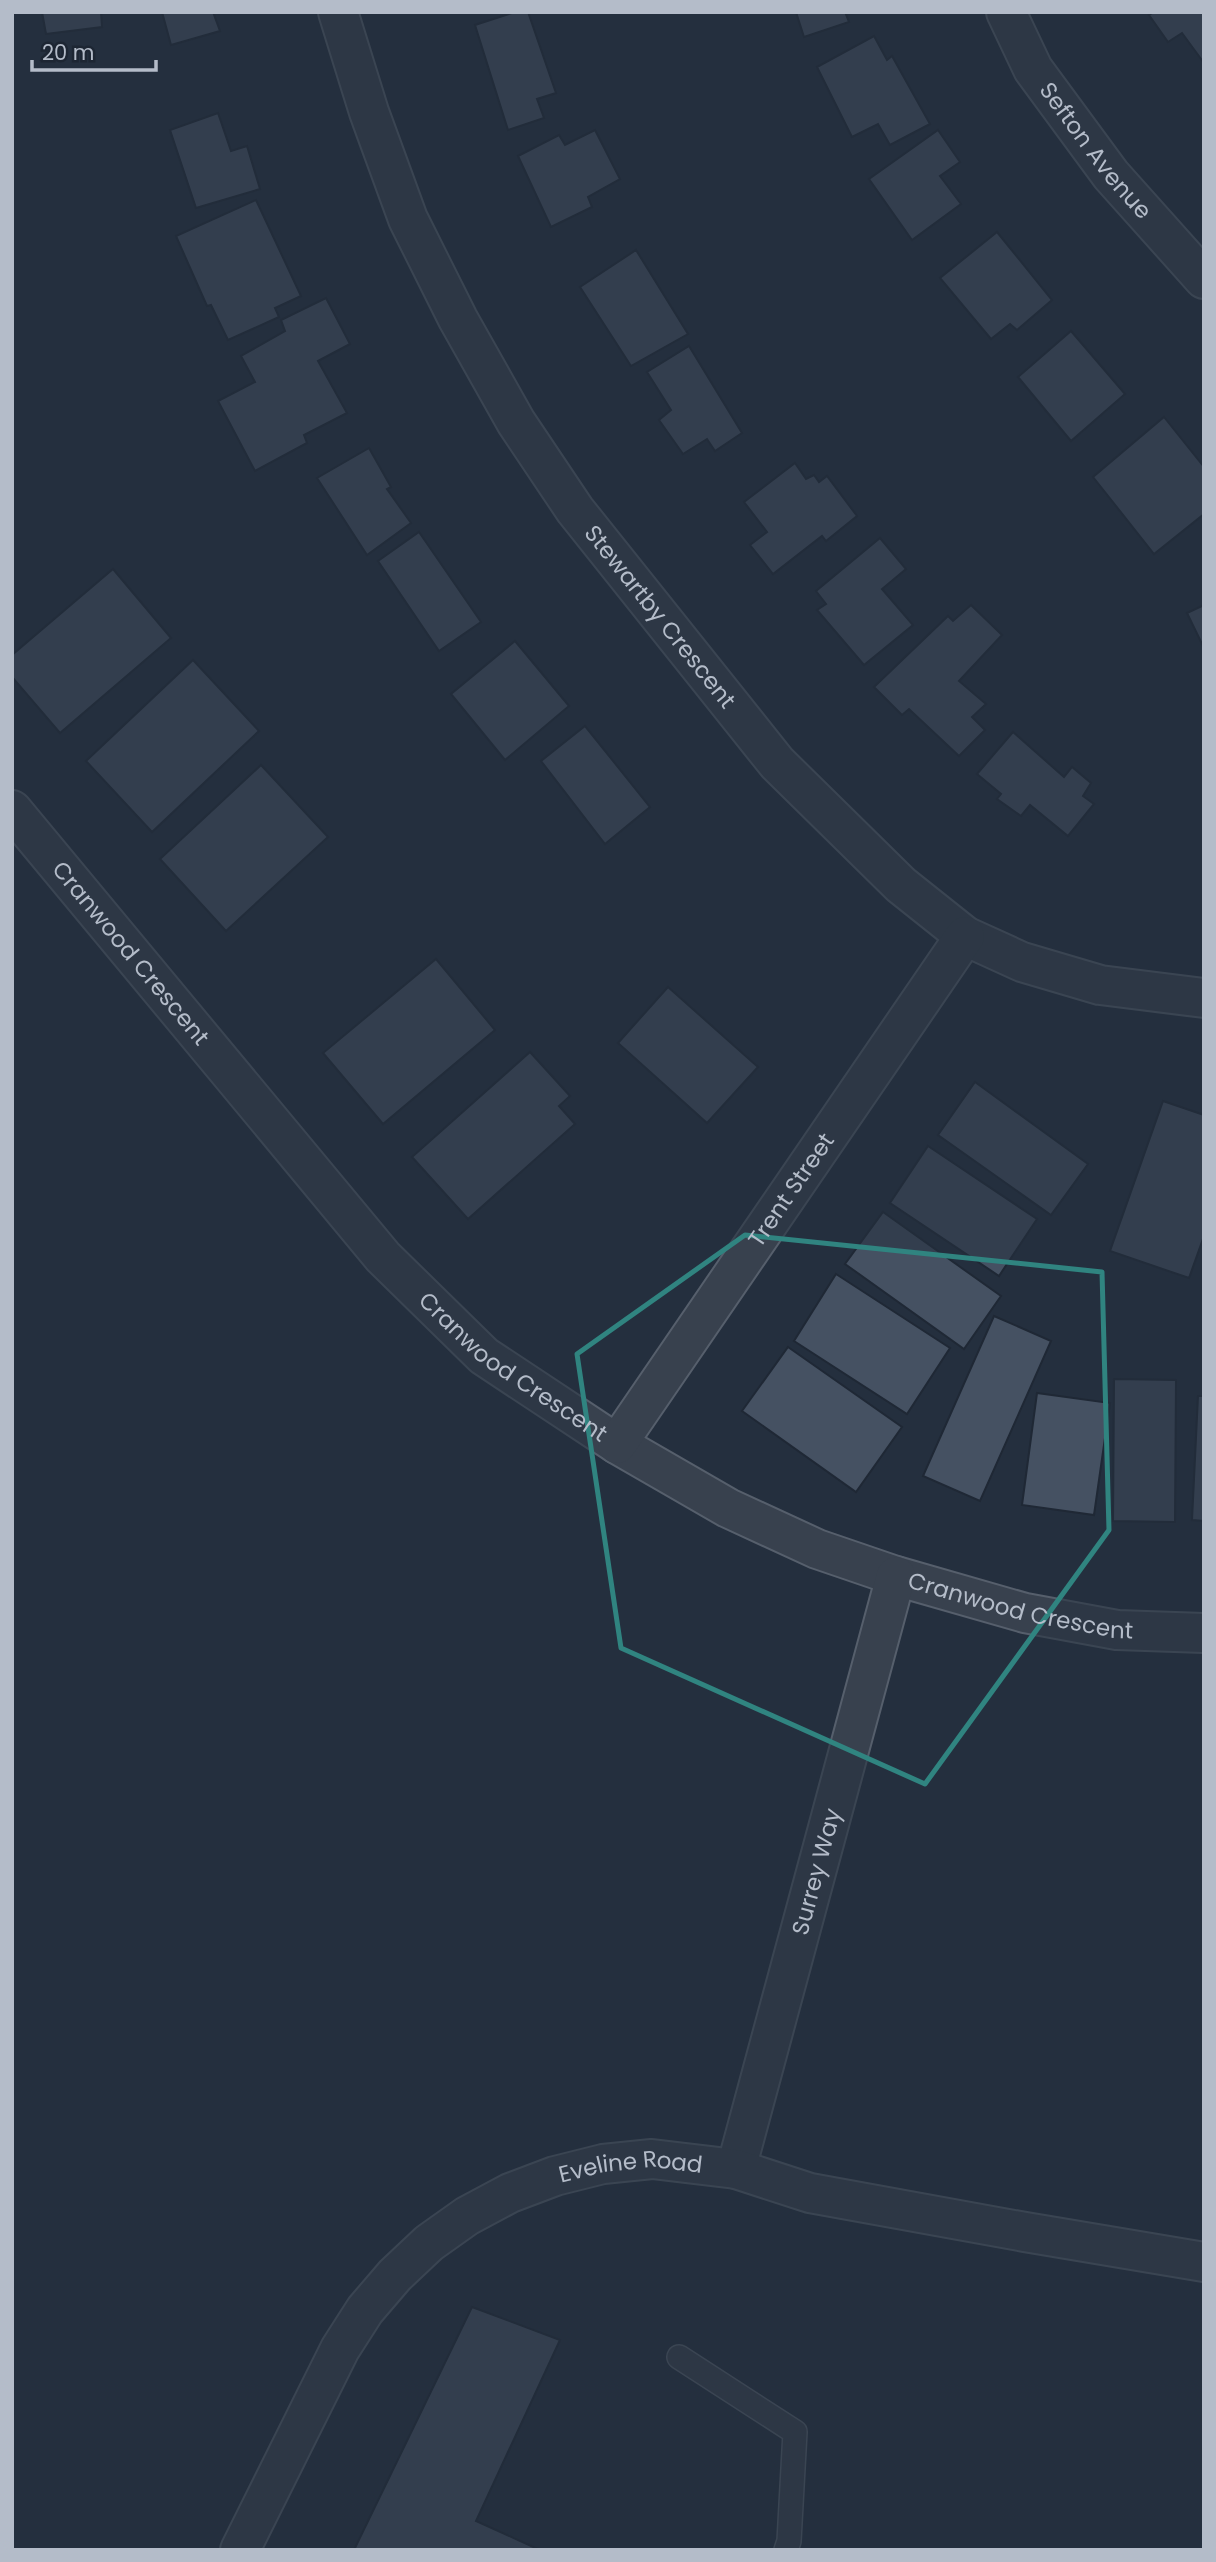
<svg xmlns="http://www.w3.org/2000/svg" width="1216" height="2562" viewBox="0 0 1216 2562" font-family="Poppins,sans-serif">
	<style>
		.building { fill: #455162; stroke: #1f2835; stroke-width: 2 }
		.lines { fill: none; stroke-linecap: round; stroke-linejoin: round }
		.lane-casing { stroke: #565f6c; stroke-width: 26 }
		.street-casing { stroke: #565f6c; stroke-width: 42 }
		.lane { stroke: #38414e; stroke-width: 23 }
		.street { stroke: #38414e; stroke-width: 38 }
		.marked { fill: none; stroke: #308480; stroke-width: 5; stroke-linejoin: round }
		.labels { text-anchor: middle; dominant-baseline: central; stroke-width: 5; stroke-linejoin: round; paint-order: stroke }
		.street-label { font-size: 23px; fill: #b4bcc9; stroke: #1d2633 }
	</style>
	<rect width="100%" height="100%" fill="#242f3e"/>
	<g class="building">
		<polygon points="42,12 101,12 102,27 46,34"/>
		<polygon points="162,12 213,12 220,31 171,45"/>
		<polygon points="515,12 528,12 556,93 537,99 544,118 508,130 475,25"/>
		<polygon points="796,12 845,12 849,22 804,37"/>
		<polygon points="1154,12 1204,12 1204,63 1182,33 1168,42 1149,15"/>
		<polygon points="874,36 887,60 892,56 930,124 890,145 878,124 852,137 817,67"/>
		<polygon points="218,113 231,151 247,146 260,189 196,208 170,130"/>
		<polygon points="595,130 620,179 588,197 592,207 551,227 518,156 559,135 565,145"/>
		<polygon points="938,130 960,162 940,176 961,204 912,240 869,179"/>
		<polygon points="256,200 301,296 275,308 279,317 228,340 211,305 207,306 176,236"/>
		<polygon points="997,232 1052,300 1017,330 1010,324 991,339 940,278"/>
		<polygon points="636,250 688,334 631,366 580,287"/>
		<polygon points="326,298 350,344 318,361 347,413 304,435 307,443 255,471 218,401 255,382 241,356 285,331 281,320"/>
		<polygon points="1071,331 1125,394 1071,441 1018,377"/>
		<polygon points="689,346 742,433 715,451 707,439 683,454 659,420 671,410 647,372"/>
		<polygon points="1164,417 1204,467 1204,514 1154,554 1093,477"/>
		<polygon points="369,448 391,487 387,489 411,523 367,555 317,478"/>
		<polygon points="795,463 806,479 814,475 819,482 827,476 857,516 826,541 822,536 773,574 750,545 767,532 744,502"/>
		<polygon points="419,532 481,622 439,651 378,561"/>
		<polygon points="880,538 906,569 882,589 913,625 864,665 817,610 826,604 816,591"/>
		<polygon points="113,569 171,638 60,733 12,677 12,655"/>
		<polygon points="971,605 1002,635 959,681 986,704 972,717 985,730 959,756 909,709 902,715 874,687 948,616 953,621"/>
		<polygon points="1204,605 1204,648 1187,613"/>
		<polygon points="515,641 569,706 505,760 451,694"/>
		<polygon points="193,660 259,731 152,832 86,761"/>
		<polygon points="585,726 650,807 605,844 541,761"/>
		<polygon points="1013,732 1064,777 1072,767 1091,783 1083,796 1094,804 1068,836 1030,805 1021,816 997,799 1001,794 977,774"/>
		<polygon points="261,765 328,837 226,931 160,859"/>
		<polygon points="436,959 495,1030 383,1124 323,1053"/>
		<polygon points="668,987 758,1067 707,1123 618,1043"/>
		<polygon points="530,1052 570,1096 559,1106 575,1124 468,1219 412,1157"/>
		<polygon points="975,1082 1088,1164 1051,1215 938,1135"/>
		<polygon points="1163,1101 1204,1115 1204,1236 1189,1278 1110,1251"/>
		<polygon points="928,1146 1037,1219 999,1276 890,1203"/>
		<polygon points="883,1212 1001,1296 964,1349 845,1264"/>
		<polygon points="836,1274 950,1348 907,1414 794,1341"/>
		<polygon points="994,1316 1051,1341 980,1501 923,1476"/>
		<polygon points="788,1347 902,1427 856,1492 742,1411"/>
		<polygon points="1114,1379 1176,1380 1175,1522 1113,1521"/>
		<polygon points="1037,1393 1110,1403 1094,1515 1022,1505"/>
		<polygon points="1198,1396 1204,1396 1204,1521 1192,1520"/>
		<polygon points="472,2307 560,2340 476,2521 540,2550 354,2550"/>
	</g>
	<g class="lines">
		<defs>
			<polyline id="lane" points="679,2357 795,2432 789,2541 786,2550"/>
			<g id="street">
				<path id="s1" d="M338 12 369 112 408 219 458 319 516 422 575 510 777 763 901 885 965 936 1022 962 1100 985 1204 998"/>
				<path id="s2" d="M1006 12 1033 69 1111 175 1204 279"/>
				<path id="s3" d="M12 810 383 1257 484 1356 617 1444 728 1508 817 1549 896 1576 1025 1613 1117 1630 1204 1633"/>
				<path id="s4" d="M617 1444 965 936"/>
				<path id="s5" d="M736 2169 896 1576"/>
				<path id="s6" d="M240 2550 340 2349 365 2310 395 2275 429 2243 467 2216 510 2193 555 2176 603 2164 652 2159 736 2169 810 2193 1025 2232 1204 2262"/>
			</g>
		</defs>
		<use href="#lane" class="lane-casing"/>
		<use href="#street" class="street-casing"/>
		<use href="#lane" class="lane"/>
		<use href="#street" class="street"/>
	</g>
	<path d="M0 0H1216V2562H0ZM745 1235 1102 1272 1109 1530 925 1784 621 1648 577 1354Z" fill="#242f3e" fill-opacity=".55" fill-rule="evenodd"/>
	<path class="marked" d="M745 1235 1102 1272 1109 1530 925 1784 621 1648 577 1354Z"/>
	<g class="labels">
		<g class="street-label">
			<text stroke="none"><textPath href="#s2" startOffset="166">Sefton Avenue</textPath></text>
			<text stroke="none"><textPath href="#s1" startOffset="691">Stewartby Crescent</textPath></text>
			<text stroke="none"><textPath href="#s3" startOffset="186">Cranwood Crescent</textPath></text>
			<text stroke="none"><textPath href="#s4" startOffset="308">Trent Street</textPath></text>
			<text stroke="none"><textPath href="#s3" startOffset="752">Cranwood Crescent</textPath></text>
			<text stroke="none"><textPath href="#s3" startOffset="1320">Cranwood Crescent</textPath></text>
			<text stroke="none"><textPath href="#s5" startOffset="308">Surrey Way</textPath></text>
			<text stroke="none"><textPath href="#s6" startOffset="584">Eveline Road</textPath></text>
		</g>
	</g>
	<rect width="1216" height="2562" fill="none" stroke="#b4bcc9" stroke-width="28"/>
	<path d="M32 60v10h124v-10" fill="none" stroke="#b4bcc9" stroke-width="3.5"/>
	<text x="42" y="60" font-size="21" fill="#b4bcc9" stroke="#1d2633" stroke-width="5" paint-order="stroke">20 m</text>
</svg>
